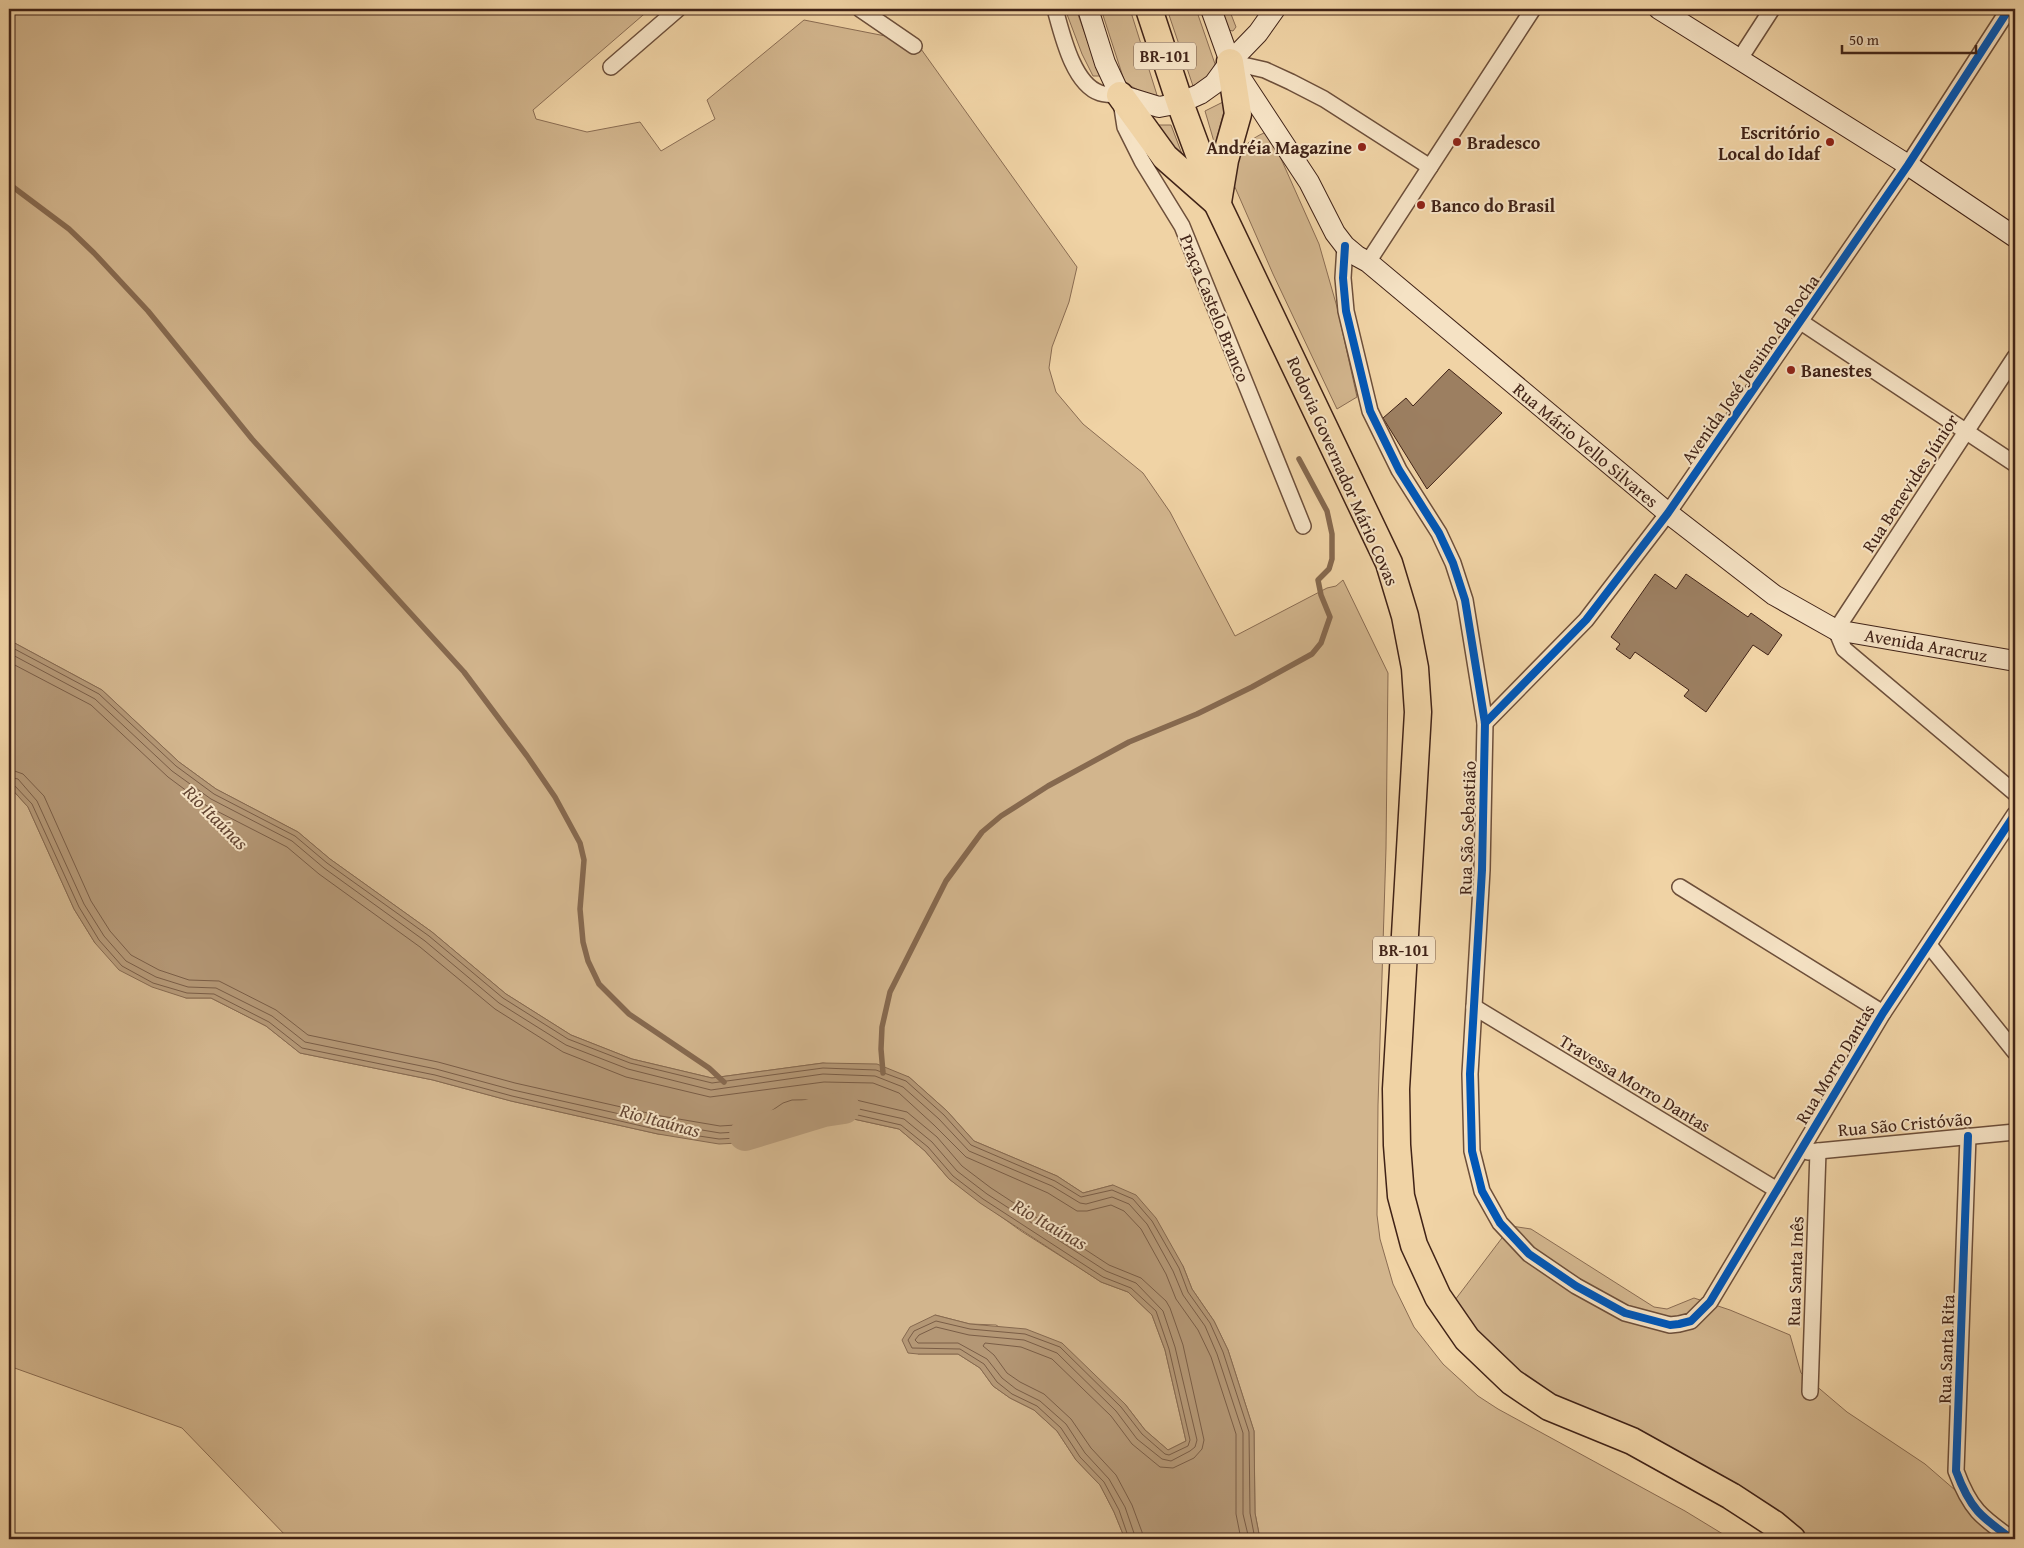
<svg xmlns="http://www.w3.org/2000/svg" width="2024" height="1548" viewBox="0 0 2024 1548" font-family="'Gentium Book Plus',serif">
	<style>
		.green { fill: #d2b58d; stroke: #8a6c52 }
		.water { fill: #b49775; stroke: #86694f }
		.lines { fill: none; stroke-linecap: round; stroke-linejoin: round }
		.shore { stroke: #7a5d46; stroke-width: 1 }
		.stream { stroke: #86694f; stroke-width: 5.5 }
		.river { stroke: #b49775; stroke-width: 32 }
		.building { fill: #9c7f61; stroke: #412317 }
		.street-casing { stroke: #6d4f3a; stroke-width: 18 }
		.secondary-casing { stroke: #412317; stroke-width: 22 }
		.highway-casing { stroke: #412317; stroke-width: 29 }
		.street { stroke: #f5e2c4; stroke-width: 15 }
		.secondary { stroke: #f5e2c4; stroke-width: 20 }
		.highway { stroke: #f0d3a5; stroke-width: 26 }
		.cycleway-casing { stroke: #f5e2c4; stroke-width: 11 }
		.cycleway { stroke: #0057b8; stroke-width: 8 }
		.poi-dot { fill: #8f2418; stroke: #f5e2c4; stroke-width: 2 }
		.labels { text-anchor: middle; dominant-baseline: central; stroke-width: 4; stroke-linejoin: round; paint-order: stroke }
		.shield { fill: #f5e2c4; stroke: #775c4b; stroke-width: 1 }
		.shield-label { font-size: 16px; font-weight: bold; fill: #412317 }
		.poi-label { font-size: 18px; font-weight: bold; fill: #412317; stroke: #f5e2c4; text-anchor: start }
		.street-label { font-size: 18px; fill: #412317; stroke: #f5e2c4 }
		.water-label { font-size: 19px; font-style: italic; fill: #644633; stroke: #f5e2c4 }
	</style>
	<rect width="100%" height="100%" fill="#f0d3a5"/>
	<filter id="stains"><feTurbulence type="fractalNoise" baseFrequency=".004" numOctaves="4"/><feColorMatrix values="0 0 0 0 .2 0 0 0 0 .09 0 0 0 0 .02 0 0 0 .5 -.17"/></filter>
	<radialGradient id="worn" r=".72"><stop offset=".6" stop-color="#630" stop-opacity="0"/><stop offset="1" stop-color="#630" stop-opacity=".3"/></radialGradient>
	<g class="green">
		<polygon points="9,9 650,9 533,110 536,119 587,132 640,122 661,151 715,119 707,100 804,20 916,42 1077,267 1069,302 1052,347 1049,368 1056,392 1083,424 1143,473 1170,512 1235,636 1327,588 1336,586 1343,580 1388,673 1386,848 1378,1105 1377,1215 1380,1239 1393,1284 1414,1327 1443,1364 1478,1396 1498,1409 1685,1511 1731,1539 1260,1539 1255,1513 1254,1431 1228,1350 1214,1321 1192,1289 1183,1266 1113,1185 1083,1193 1057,1176 974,1141 947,1111 909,1077 823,1063 712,1078 632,1059 571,1035 506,994 432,932 330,859 298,832 216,789 179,762 102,690 9,640"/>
		<polygon points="1065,9 1076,9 1100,76 1093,76 1082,54"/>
		<polygon points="1101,9 1130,9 1157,95 1150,96 1125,83"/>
		<polygon points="1167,9 1196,9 1215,64 1210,76 1193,86"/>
		<polygon points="1220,9 1229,9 1236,27 1233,31 1228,30"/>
		<polygon points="1227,100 1215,145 1205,111"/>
		<polygon points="1156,125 1171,125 1182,154 1175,151"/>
		<path d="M1264 133 1270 134 1319 244 1337 307 1357 397 1337 409 1273 274 1234 185C1231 162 1242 142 1264 133Z"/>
		<polygon points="9,786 28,807 74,909 95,943 186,998 211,998 266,1026 300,1053 433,1080 511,1101 658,1134 759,1142 793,1119 849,1118 899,1129 925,1151 949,1179 1021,1231 1078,1267 1101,1282 1128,1292 1152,1315 1165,1350 1186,1441 1168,1450 1145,1430 1125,1404 996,1325 970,1324 935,1315 918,1354 958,1354 980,1368 993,1386 1010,1398 1034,1410 1057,1431 1076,1460 1100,1485 1114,1512 1125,1539 289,1539 182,1428 9,1366"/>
		<polygon points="1511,1226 1531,1229 1654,1307 1667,1309 1694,1298 1730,1310 1790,1335 1801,1373 1847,1412 1925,1464 1955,1490 1974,1501 2015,1539 1800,1539 1576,1411 1491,1355 1455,1300"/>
	</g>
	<polygon class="water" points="9,640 102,690 179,762 216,789 298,832 330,859 432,932 506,994 571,1035 632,1059 712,1078 823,1063 877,1064 909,1077 947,1111 974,1141 1057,1176 1083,1193 1113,1185 1136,1195 1156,1218 1183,1266 1192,1289 1214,1321 1228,1350 1254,1431 1255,1513 1260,1539 1125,1539 1114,1512 1100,1485 1076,1460 1057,1431 1034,1410 1010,1398 993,1386 980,1368 958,1354 918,1354 908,1353 902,1340 910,1327 935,1315 970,1324 1026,1329 1062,1343 1125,1404 1145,1430 1168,1450 1186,1441 1165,1350 1152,1315 1128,1292 1101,1282 980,1203 949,1179 925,1151 899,1129 849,1118 793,1119 759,1142 719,1144 658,1134 511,1101 433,1080 300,1053 266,1026 211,998 186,998 152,987 119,970 95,943 74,909 28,807 9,786"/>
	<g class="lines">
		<g class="shore">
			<polyline points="9,646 99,694 176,766 214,794 295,836 327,863 429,936 503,998 568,1039 630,1063 712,1083 823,1068 876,1070 906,1081 944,1115 971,1145 1055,1181 1081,1197 1112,1190 1133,1199 1152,1221 1179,1268 1188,1292 1210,1323 1223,1352 1249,1432 1250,1513 1255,1539"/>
			<polyline points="9,653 95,699 172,771 211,799 292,841 324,868 425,941 499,1003 566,1045 628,1069 711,1090 823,1074 875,1076 903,1087 939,1119 969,1151 1052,1186 1080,1203 1086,1204 1112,1197 1129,1204 1147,1224 1173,1271 1183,1295 1205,1326 1217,1354 1243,1433 1243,1514 1249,1539"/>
			<polyline points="9,662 91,705 168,777 207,806 287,847 319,874 420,947 495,1009 563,1052 626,1077 710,1097 824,1082 873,1083 899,1093 934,1125 966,1157 1048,1193 1077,1211 1087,1211 1111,1205 1124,1211 1141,1229 1166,1274 1176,1299 1198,1330 1211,1357 1236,1434 1236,1514 1241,1539"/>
			<polyline points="9,769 23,774 44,796 91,901 110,931 131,955 159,970 189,980 219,981 276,1010 308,1035 438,1062 515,1083 661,1116 720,1126 752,1124 783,1103 792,1100 852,1099 907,1112 937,1137 962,1166 991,1188 1109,1265 1141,1278 1166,1301 1170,1308 1183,1345 1204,1440 1202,1449 1194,1458 1173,1468 1160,1467 1132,1444 1111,1416 1052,1359 1021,1347 985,1343 983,1346 994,1355 1007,1373 1020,1382 1044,1394 1071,1419 1091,1448 1116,1475 1132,1505 1142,1532 1143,1539"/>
			<polyline points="9,777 18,779 37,801 84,904 104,936 126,961 156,977 188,987 216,988 272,1016 305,1042 436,1069 513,1090 660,1123 720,1133 755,1131 787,1109 793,1107 850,1107 904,1119 932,1142 957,1171 987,1194 1106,1271 1136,1283 1163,1311 1175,1347 1197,1440 1195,1447 1190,1451 1171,1461 1162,1459 1137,1439 1116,1411 1057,1353 1024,1340 969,1335 936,1327 919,1335 915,1340 918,1343 958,1343 987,1359 1002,1378 1016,1389 1040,1401 1066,1424 1085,1453 1109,1479 1125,1507 1136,1539"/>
			<polyline points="9,783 14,785 32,804 79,907 99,940 122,966 153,983 187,993 214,994 269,1022 302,1048 435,1075 512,1096 659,1130 719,1139 757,1137 793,1114 849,1113 901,1125 928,1147 953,1176 983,1199 1103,1277 1131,1288 1156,1311 1169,1349 1190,1440 1188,1446 1169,1455 1165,1454 1142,1434 1121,1407 1060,1347 1025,1334 970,1329 936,1321 914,1331 908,1340 912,1348 960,1349 984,1364 997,1382 1012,1394 1037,1406 1061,1428 1080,1457 1104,1482 1119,1510 1129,1539"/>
		</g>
		<g class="stream">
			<polyline points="9,184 69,229 94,253 148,311 252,439 464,672 527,756 555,797 580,843 584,860 580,909 583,942 588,961 599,984 629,1014 709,1068 724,1082"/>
			<polyline points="883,1073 881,1049 882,1027 890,992 946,881 982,832 1001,816 1048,786 1129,742 1197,714 1252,687 1312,654 1321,643 1330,617 1321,595 1318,580 1329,569 1332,559 1332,534 1327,511 1299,459"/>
		</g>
		<polyline class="river" points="745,1135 824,1111 844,1108"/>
	</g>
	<g class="building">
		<polygon points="1449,369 1502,413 1427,489 1383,418 1406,398 1413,406"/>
		<polygon points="1655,574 1676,589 1686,574 1748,617 1751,613 1782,635 1768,655 1753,645 1706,712 1684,696 1689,690 1635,652 1630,659 1616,649 1620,644 1611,637"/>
	</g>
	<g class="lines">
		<defs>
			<g id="street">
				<polyline points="860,9 914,46"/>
				<path d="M1055 9C1062 34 1073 84 1100 93 1106 95 1114 95 1120 95L1125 127 1142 161 1182 226 1303 526"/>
				<polyline points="1739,60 1772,9"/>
				<polyline points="1230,62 1265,70 1291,82 1324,99 1430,167"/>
				<polyline points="611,67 678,9"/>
				<polyline points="1345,246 1343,278 1346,311 1370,411 1399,470 1439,533 1453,563 1465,600 1485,723 1482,870 1470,1074 1472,1151 1482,1191 1500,1223 1529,1254 1576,1286 1625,1313 1670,1325 1679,1324 1691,1321 1710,1302 1883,1013 2015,814"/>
				<polyline points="1368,262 1533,9"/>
				<polyline points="1801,322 2015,464"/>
				<polyline points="2015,357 1836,630 1844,649 2015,793"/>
				<polyline points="1485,723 1586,620 1668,513 1908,165 2009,9"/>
				<polyline points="1680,887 1883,1013"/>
				<polyline points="1929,945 2015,1052"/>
				<polyline points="1474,1007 1777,1190"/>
				<path d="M1968 1136 1956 1471C1970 1509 1981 1517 2012 1539"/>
				<polyline points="1808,1152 2015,1132"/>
				<polyline points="1810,1392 1818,1151"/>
			</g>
			<g id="secondary">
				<polyline points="1088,9 1105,63 1120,95 1159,107 1180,103 1200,94 1214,84 1230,62 1258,33 1275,9"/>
				<polyline points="1211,9 1230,62 1309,182 1335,233 1345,246 1357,256 1368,262 1668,513 1774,595 1836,630 2015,661"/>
				<polyline points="1659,9 1908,165 2015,237"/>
			</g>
			<g id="highway">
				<polyline points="1149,9 1180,103 1217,203 1389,563 1405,616 1415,668 1418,712 1396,1089 1397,1145 1401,1196 1414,1245 1438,1297 1467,1339 1512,1382 1549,1407 1632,1441 1731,1496 1774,1524 1792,1539"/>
				<polyline points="1120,95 1165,157 1215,201"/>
				<polyline points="1218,202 1225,160 1238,114 1230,62"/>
			</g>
		</defs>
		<use href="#street" class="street-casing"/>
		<use href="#secondary" class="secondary-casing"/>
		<use href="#highway" class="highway-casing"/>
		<use href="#street" class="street"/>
		<use href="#secondary" class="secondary"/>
		<use href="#highway" class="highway"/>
		<defs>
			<g id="cycleway">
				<polyline points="1345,246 1343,278 1346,311 1370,411 1399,470 1439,533 1453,563 1465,600 1485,723 1482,870 1470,1074 1472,1151 1482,1191 1500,1223 1529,1254 1576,1286 1625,1313 1670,1325 1679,1324 1691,1321 1710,1302 1883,1013 2015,814"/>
				<polyline points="1485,723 1586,620 1668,513 1908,165 2009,9"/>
				<path d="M1968 1136 1956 1471C1970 1509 1981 1517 2012 1539"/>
			</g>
		</defs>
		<use href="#cycleway" class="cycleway-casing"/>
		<use href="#cycleway" class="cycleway"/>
	</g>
	<g class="poi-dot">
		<circle cx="1457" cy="142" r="5"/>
		<circle cx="1830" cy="142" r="5"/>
		<circle cx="1362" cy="147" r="5"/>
		<circle cx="1421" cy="205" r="5"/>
		<circle cx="1791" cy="370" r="5"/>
	</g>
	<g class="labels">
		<g class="shield">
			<rect x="1134" y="42.5" width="62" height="27" rx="4"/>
			<rect x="1373" y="936.5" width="62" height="27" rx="4"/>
		</g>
		<g class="shield-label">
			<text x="1165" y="56">BR-101</text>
			<text x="1404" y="950">BR-101</text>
		</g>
		<g class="poi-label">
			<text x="1820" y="132" text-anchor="end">Escritório<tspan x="1820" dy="21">Local do Idaf</tspan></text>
			<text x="1467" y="142">Bradesco</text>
			<text x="1352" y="147" text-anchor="end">Andréia Magazine</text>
			<text x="1431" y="205">Banco do Brasil</text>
			<text x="1801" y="370">Banestes</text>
		</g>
		<g class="street-label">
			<text transform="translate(1215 308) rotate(68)">Praça Castelo Branco</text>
			<text transform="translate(1750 369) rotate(-55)">Avenida José Jesuino da Rocha</text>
			<text transform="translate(1586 445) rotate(40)">Rua Mário Vello Silvares</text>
			<text transform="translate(1343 471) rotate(66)">Rodovia Governador Mário Covas</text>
			<text transform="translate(1910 483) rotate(-57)">Rua Benevides Júnior</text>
			<text transform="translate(1926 645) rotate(10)">Avenida Aracruz</text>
			<text transform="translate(1467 828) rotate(-88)">Rua São Sebastião</text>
			<text transform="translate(1835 1064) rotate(-59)">Rua Morro Dantas</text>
			<text transform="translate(1635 1083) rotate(31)">Travessa Morro Dantas</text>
			<text transform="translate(1905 1124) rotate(-5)">Rua São Cristóvão</text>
			<text transform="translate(1795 1271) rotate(-88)">Rua Santa Inês</text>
			<text transform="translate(1946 1349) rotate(-88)">Rua Santa Rita</text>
		</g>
		<g class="water-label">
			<text transform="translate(216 817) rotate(45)">Rio Itaúnas</text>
			<text transform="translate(660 1120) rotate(15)">Rio Itaúnas</text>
			<text transform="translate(1050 1224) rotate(30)">Rio Itaúnas</text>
		</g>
	</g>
	<rect width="2024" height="1548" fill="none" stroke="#f0d3a5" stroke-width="30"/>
	<rect x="10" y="10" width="2004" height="1528" fill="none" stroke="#412317" stroke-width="2.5"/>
	<rect x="15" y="15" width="1994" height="1518" fill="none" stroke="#412317"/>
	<path d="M1842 45v8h134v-8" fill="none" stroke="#412317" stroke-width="2.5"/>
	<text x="1849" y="45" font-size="15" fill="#412317" stroke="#f5e2c4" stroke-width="4" paint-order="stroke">50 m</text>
	<rect width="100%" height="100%" filter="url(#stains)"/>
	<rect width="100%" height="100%" fill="url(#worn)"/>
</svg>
